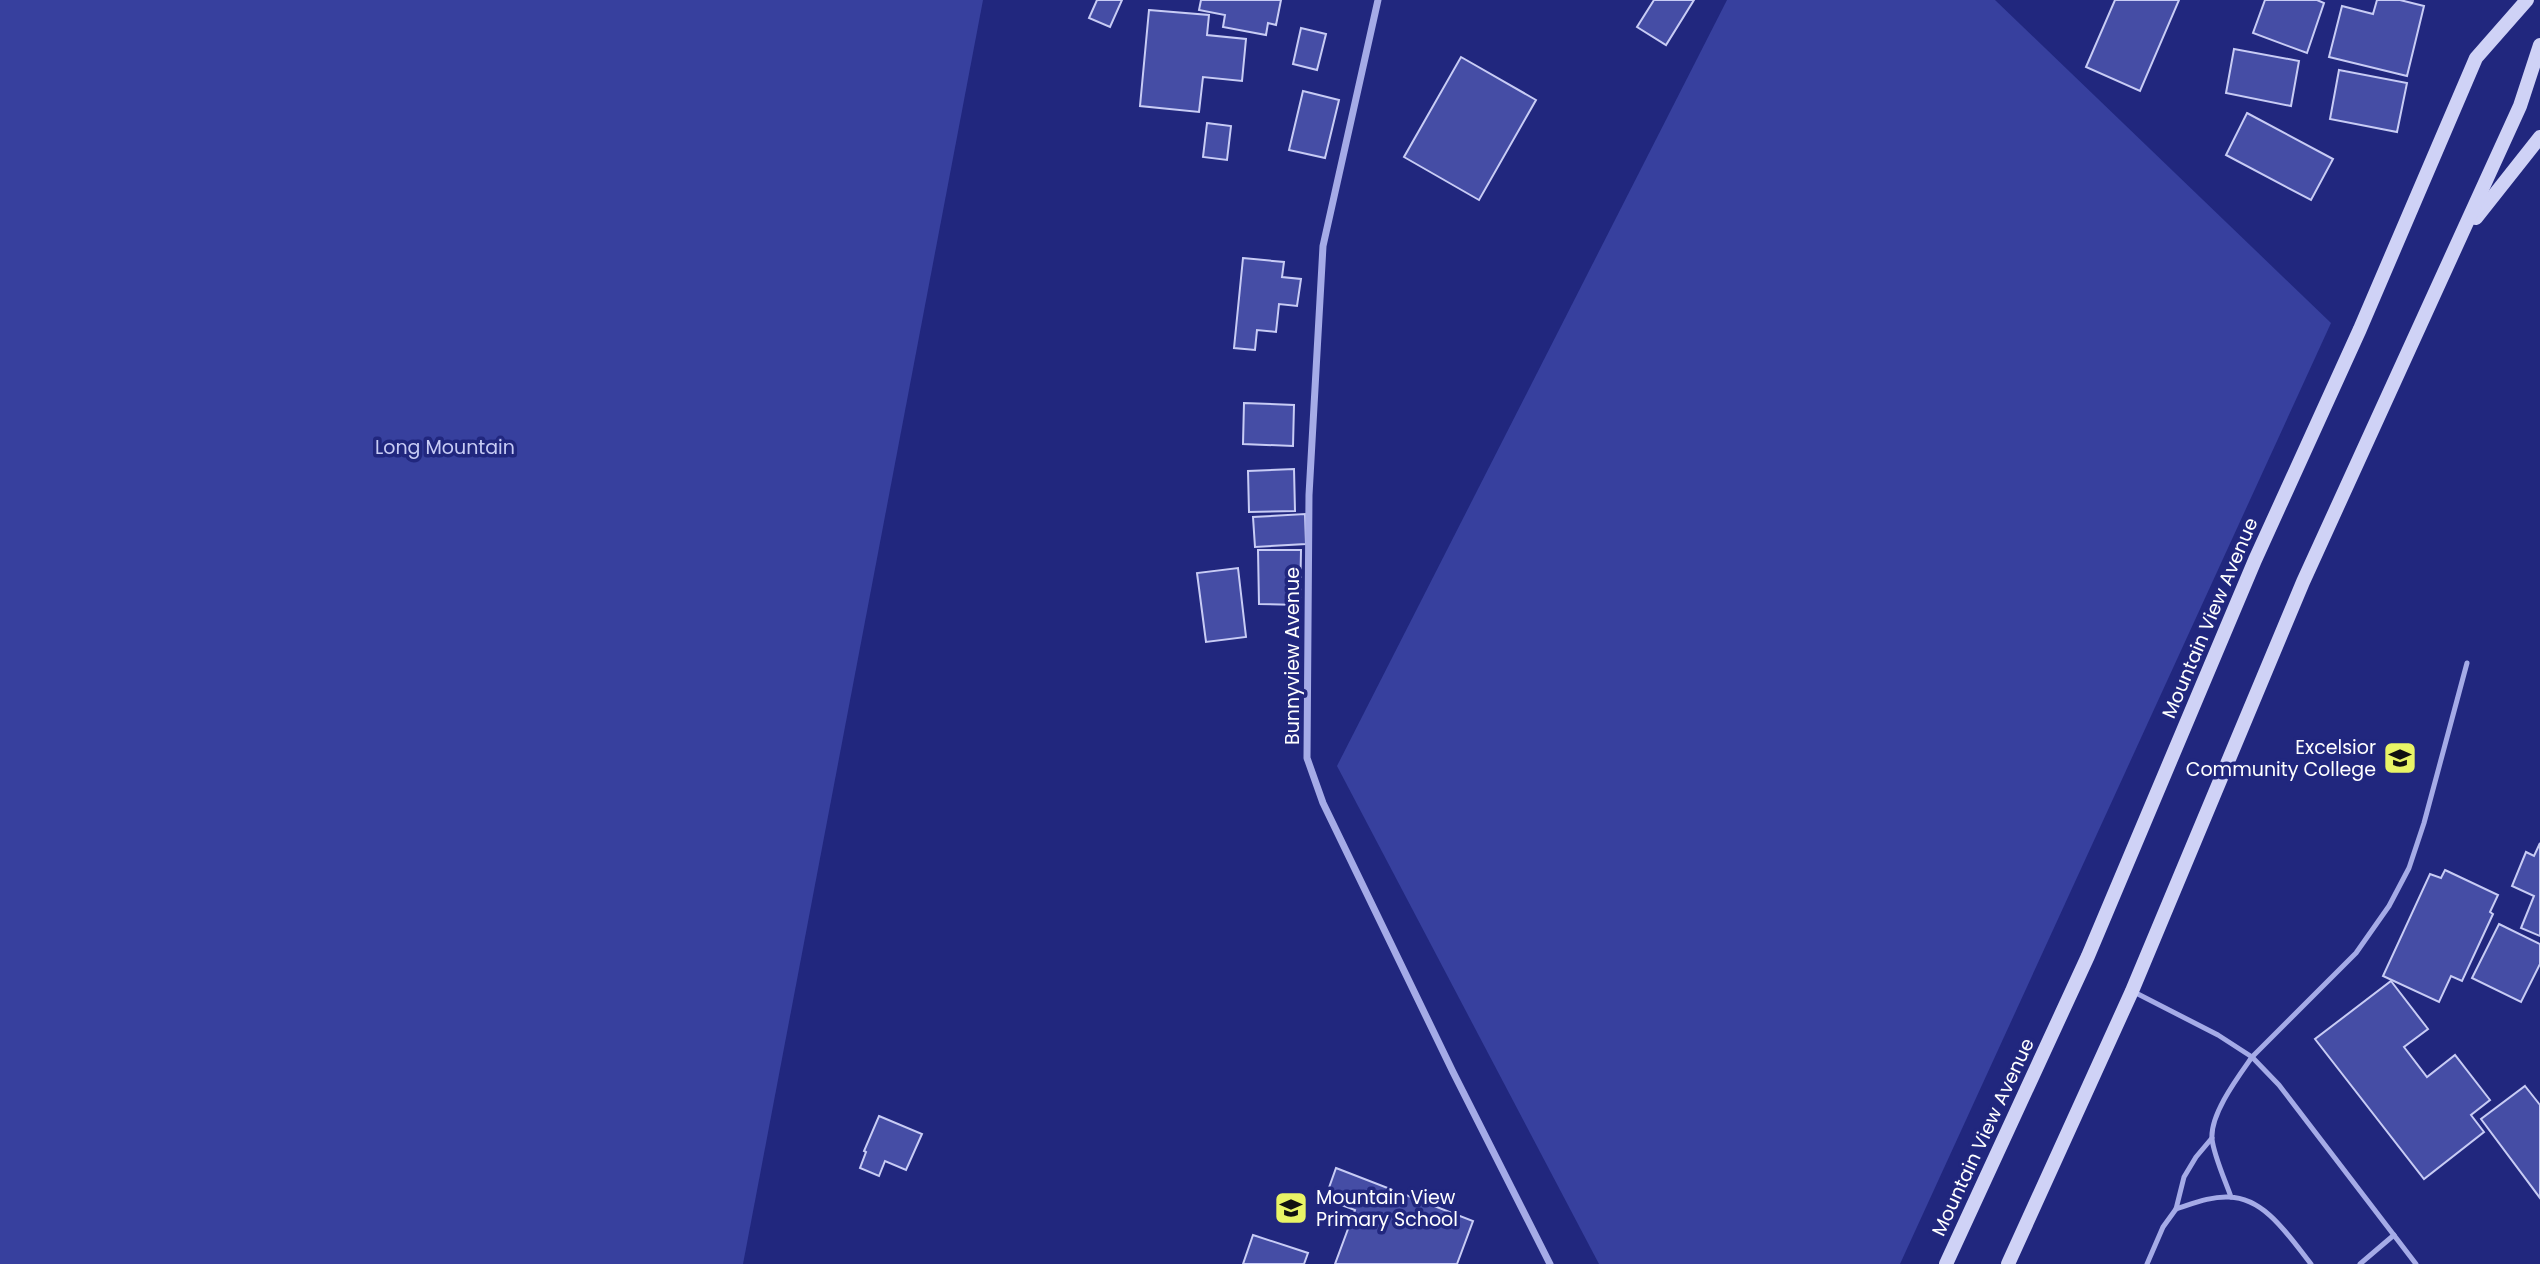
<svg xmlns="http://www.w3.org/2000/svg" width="2540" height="1264" viewBox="0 0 2540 1264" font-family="Poppins,sans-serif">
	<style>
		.green { fill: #37409e }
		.building { fill: #454da5; stroke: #c8ccf5; stroke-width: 2 }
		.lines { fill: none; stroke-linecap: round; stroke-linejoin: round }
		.lane { stroke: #a5abe7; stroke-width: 5 }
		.street { stroke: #a5abe7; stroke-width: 7 }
		.secondary { stroke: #cfd2f6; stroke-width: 14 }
		.labels { text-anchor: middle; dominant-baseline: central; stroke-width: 7; stroke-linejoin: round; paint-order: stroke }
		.park-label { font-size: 19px; fill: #c8ccf5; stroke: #21277e }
		.street-label { font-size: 19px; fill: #fff; stroke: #21277e }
		.poi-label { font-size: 19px; fill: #fff; stroke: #21277e; text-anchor: end }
	</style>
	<rect width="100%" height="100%" fill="#21277e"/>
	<g class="green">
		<polygon points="0,0 983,0 743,1264 0,1264"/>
		<polygon points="1727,0 1995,0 2331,323 1900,1264 1599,1264 1337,766"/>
	</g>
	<g class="building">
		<polygon points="1097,0 1122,0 1110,27 1089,18"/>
		<polygon points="1201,0 1281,0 1276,25 1268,23 1266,35 1223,27 1225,15 1199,10"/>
		<polygon points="1654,0 1694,0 1666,45 1637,27"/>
		<polygon points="2115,0 2179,0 2140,91 2086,67"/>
		<polygon points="2265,0 2317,0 2324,3 2307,53 2253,33"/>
		<polygon points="2377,0 2400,0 2424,6 2407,76 2329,57 2342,6 2373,14"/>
		<polygon points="1149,10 1209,15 1207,35 1246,39 1242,81 1203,77 1199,112 1140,106"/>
		<polygon points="1301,28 1326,34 1317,70 1293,64"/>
		<polygon points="2234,49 2299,61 2291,106 2226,93"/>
		<polygon points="1461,57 1536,100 1479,200 1404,157"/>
		<polygon points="2339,70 2407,83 2397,132 2330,119"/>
		<polygon points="1303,91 1339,100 1325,158 1289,150"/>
		<polygon points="2247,113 2333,159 2311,200 2226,155"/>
		<polygon points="1207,123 1231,126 1227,160 1203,157"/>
		<polygon points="1243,258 1284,262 1282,277 1301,279 1297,306 1279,304 1276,332 1257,330 1255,350 1234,348"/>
		<polygon points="1244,403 1294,405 1293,446 1243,444"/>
		<polygon points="1294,469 1295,511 1249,512 1248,471"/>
		<polygon points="1305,514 1306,544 1255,547 1253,517"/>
		<polygon points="1258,550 1301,550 1300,605 1259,604"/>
		<polygon points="1238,568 1246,637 1206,642 1197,573"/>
		<polygon points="2540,843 2540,936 2521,928 2534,896 2512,886 2526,852 2534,856"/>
		<polygon points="2445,870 2498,895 2490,912 2493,914 2462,981 2451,976 2439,1002 2383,976 2430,874 2441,878"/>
		<polygon points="2499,924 2540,944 2540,964 2521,1002 2472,978"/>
		<polygon points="2391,981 2428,1029 2404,1047 2427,1077 2455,1055 2490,1100 2471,1115 2484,1132 2424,1179 2315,1039"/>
		<polygon points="2525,1086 2540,1105 2540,1198 2481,1119"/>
		<polygon points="879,1116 922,1134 906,1170 885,1161 879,1176 860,1168 866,1152 864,1151"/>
		<polygon points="1336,1168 1473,1221 1457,1264 1335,1264 1355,1210 1325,1199"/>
		<polygon points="1253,1235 1308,1253 1304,1264 1243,1264"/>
	</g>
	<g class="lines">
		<g class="lane">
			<polyline points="2134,992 2218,1035 2252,1057 2279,1085 2416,1264"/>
			<path d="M2231 1197C2225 1180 2214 1156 2212 1139 2210 1114 2238 1077 2252 1057L2356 953 2389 906 2409 868 2424 823 2467 663"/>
			<path d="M2176 1209C2192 1204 2211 1196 2229 1197 2266 1198 2290 1238 2311 1264"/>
			<polyline points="2147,1264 2163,1227 2176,1209 2184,1177 2196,1157 2212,1138"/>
			<polyline points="2360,1264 2394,1235"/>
		</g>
		<polyline class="street" points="1378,0 1323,246 1309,495 1307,758 1323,803 1453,1072 1550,1264"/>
		<g class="secondary">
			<polyline points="2476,218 2540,137"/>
			<polyline points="1946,1264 2088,956 2255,560 2360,329 2476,58 2527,0"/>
			<polyline points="2008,1264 2132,991 2303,582 2520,106 2540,45"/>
		</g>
	</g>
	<defs>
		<symbol id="school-square" viewBox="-11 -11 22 22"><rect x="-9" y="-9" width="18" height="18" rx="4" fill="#e9f466" stroke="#21277e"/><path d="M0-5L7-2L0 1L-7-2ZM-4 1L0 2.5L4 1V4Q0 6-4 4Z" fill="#111"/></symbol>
	</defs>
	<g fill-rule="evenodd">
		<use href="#school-square" x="2381" y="739" width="38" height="38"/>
		<use href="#school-square" x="1272" y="1189" width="38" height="38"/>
	</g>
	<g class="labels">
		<g class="park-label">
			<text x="445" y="447">Long Mountain</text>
		</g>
		<g class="street-label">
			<text transform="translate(2210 618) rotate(-67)">Mountain View Avenue</text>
			<text transform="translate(1292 656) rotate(-90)">Bunnyview Avenue</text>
			<text transform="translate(1983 1137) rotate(-65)">Mountain View Avenue</text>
		</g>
		<g class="poi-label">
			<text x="2376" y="747">Excelsior<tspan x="2376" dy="22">Community College</tspan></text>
			<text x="1316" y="1197" text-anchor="start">Mountain View<tspan x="1316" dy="22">Primary School</tspan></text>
		</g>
	</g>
</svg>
